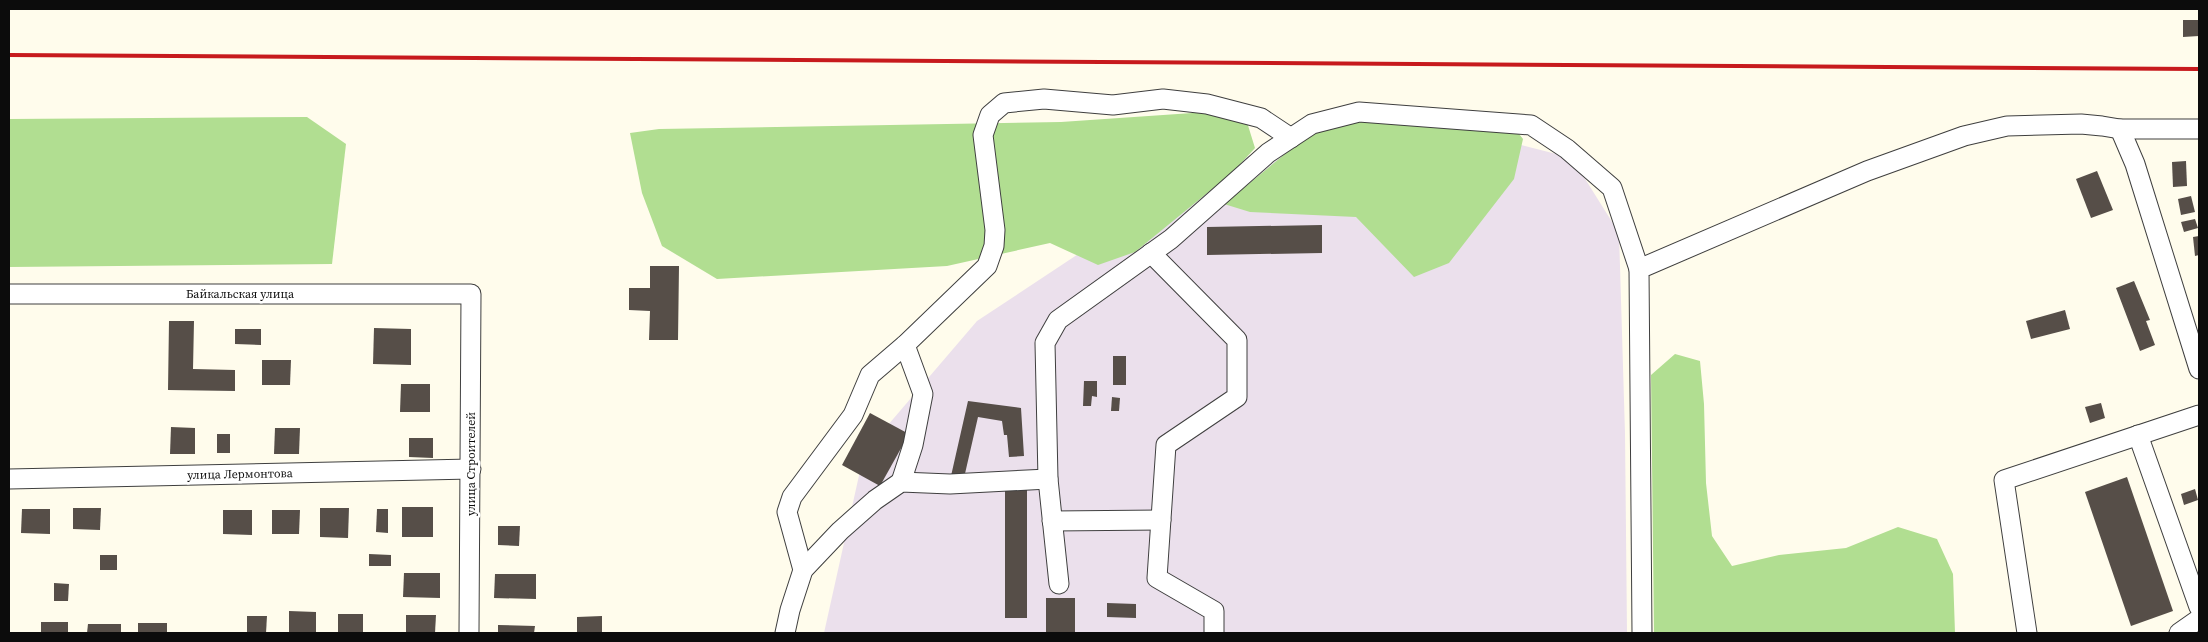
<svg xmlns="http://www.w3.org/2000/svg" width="2208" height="642" viewBox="0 0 2208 642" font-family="'Source Serif 4',serif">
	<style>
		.industrial { fill: #ebe0ec }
		.forest { fill: #b1de91 }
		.building { fill: #564e48 }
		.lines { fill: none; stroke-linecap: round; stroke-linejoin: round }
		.minor-casing { stroke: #3f3f3f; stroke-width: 21 }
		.minor { stroke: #fff; stroke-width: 19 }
		.rail { stroke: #c71a1d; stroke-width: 4 }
		.labels { text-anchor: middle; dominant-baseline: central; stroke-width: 5; stroke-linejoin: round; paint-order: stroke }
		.street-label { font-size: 12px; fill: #0c0c0c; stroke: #fff }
	</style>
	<rect width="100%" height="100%" fill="#fffcec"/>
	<polygon class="industrial" points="1459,129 1572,158 1619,233 1625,434 1627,633 824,633 864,453 977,321 1172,192 1289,137"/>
	<g class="forest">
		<polygon points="1207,112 1246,119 1255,148 1233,172 1135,252 1098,265 1050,243 947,266 717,279 662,246 642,193 630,133 659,129 1061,122"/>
		<polygon points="1505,116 1523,139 1514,179 1449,263 1414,277 1356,217 1250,212 1224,204 1329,118"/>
		<polygon points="307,117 346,144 332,264 9,267 9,119"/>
		<polygon points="1675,354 1700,361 1704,404 1706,483 1712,536 1732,566 1779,555 1846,548 1898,527 1937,539 1953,574 1955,633 1654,633 1651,375"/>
	</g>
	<g class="building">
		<polygon points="2183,20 2199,20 2199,36 2183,37"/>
		<polygon points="2186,161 2187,186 2173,187 2172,162"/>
		<polygon points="2097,171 2113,210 2091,218 2076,179"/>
		<polygon points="2191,196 2195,212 2181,215 2178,199"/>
		<polygon points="2195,219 2198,228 2184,232 2181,222"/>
		<polygon points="1322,225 1322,253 1207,255 1207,227"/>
		<polygon points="2199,236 2199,255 2195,256 2193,237"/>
		<polygon points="650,266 679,266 678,340 649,340 650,311 629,310 629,288 650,288"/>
		<polygon points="2134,281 2150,320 2146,321 2155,345 2140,351 2116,288"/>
		<polygon points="2065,310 2070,329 2031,339 2026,321"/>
		<polygon points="169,321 194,321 193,369 235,370 235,391 168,390"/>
		<polygon points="374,328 411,329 411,365 373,364"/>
		<polygon points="235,329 261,329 261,345 235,344"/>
		<rect x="1113" y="356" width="13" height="29"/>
		<polygon points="262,360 291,360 290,385 262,385"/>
		<polygon points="1084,381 1097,381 1097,397 1092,396 1091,406 1083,406"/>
		<polygon points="401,384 430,384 430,412 400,412"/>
		<polygon points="1112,397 1120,398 1119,411 1111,411"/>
		<polygon points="968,401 1021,408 1024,456 1009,457 1007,435 1004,435 1002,421 978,417 964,478 951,476"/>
		<polygon points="2101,403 2105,418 2090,423 2085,407"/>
		<polygon points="870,413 909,434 880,486 842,465"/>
		<polygon points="171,427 195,428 195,454 170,454"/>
		<polygon points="275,428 300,428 299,454 274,454"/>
		<rect x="217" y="434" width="13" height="19"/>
		<polygon points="409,438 433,438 433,458 409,457"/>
		<polygon points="2127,477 2173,611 2131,626 2085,492"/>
		<polygon points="2195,489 2198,500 2184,505 2181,494"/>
		<rect x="1005" y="490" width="22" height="128"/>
		<rect x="402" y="507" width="31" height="30"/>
		<polygon points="73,508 101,508 100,530 73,529"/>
		<polygon points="320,508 349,508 348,538 320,537"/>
		<polygon points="22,509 50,509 50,534 21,533"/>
		<polygon points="377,509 388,509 388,533 376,532"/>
		<polygon points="223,510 252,510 252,535 223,534"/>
		<polygon points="272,510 300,510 299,534 272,534"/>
		<polygon points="498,526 520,526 519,546 498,545"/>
		<polygon points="369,554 391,555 391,566 369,566"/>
		<rect x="100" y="555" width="17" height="15"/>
		<polygon points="404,573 440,573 440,598 403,597"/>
		<polygon points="495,574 536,574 536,599 494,598"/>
		<polygon points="54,583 69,584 68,601 54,601"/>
		<rect x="1046" y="598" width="29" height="35"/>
		<polygon points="1107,603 1136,604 1136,618 1107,617"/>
		<polygon points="289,611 316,612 316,633 289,633"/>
		<rect x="338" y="614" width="25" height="19"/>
		<polygon points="406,615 436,615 435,633 406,633"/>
		<polygon points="247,616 267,616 266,633 247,633"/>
		<polygon points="602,616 602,633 577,633 577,617"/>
		<rect x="41" y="622" width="27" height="11"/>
		<rect x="138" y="623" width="29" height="10"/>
		<polygon points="88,624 121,624 121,633 87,633"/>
		<polygon points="498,625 535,626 534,633 498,633"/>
	</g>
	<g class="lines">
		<defs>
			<g id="minor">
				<polyline points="2120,129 2135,164 2199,369"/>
				<polyline points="1151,253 1237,340 1237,397 1166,445 1157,578 1214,611 1214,633"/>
				<polyline points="9,294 471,294 469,633"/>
				<polyline points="2138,435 2199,607"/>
				<polyline points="9,479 471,469"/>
				<polyline points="901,482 913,445 923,394 905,345"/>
				<polyline points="1052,521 1161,520"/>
				<polyline points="803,570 787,512 792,497 853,415 870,375 905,345 987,266 994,246 995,230 983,135 990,115 1004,103 1044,99 1113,105 1163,99 1207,104 1261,118 1291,138"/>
				<polyline points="1059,584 1048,479 1045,343 1058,320 1171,239 1268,153 1312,124 1359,112 1531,125 1567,149 1612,188 1639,269"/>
				<polyline points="785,633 790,610 803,570 840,531 875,500 901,482 950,484 1048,479"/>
				<polyline points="1642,633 1639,269 1867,171 1964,136 2007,126 2081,124 2102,126 2120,129 2199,129"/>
				<polyline points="2027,633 2004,480 2199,415"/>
				<polyline points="2179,633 2199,619"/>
			</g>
		</defs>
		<use href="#minor" class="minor-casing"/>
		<use href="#minor" class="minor"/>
		<polyline class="rail" points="9,55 2199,69"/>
	</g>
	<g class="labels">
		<g class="street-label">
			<text x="240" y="294">Байкальская улица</text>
			<text transform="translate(471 464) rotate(-90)">улица Строителей</text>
			<text transform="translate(240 474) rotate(-1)">улица Лермонтова</text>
		</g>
	</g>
	<rect width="2208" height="642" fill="none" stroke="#0c0c0c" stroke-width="20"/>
</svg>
